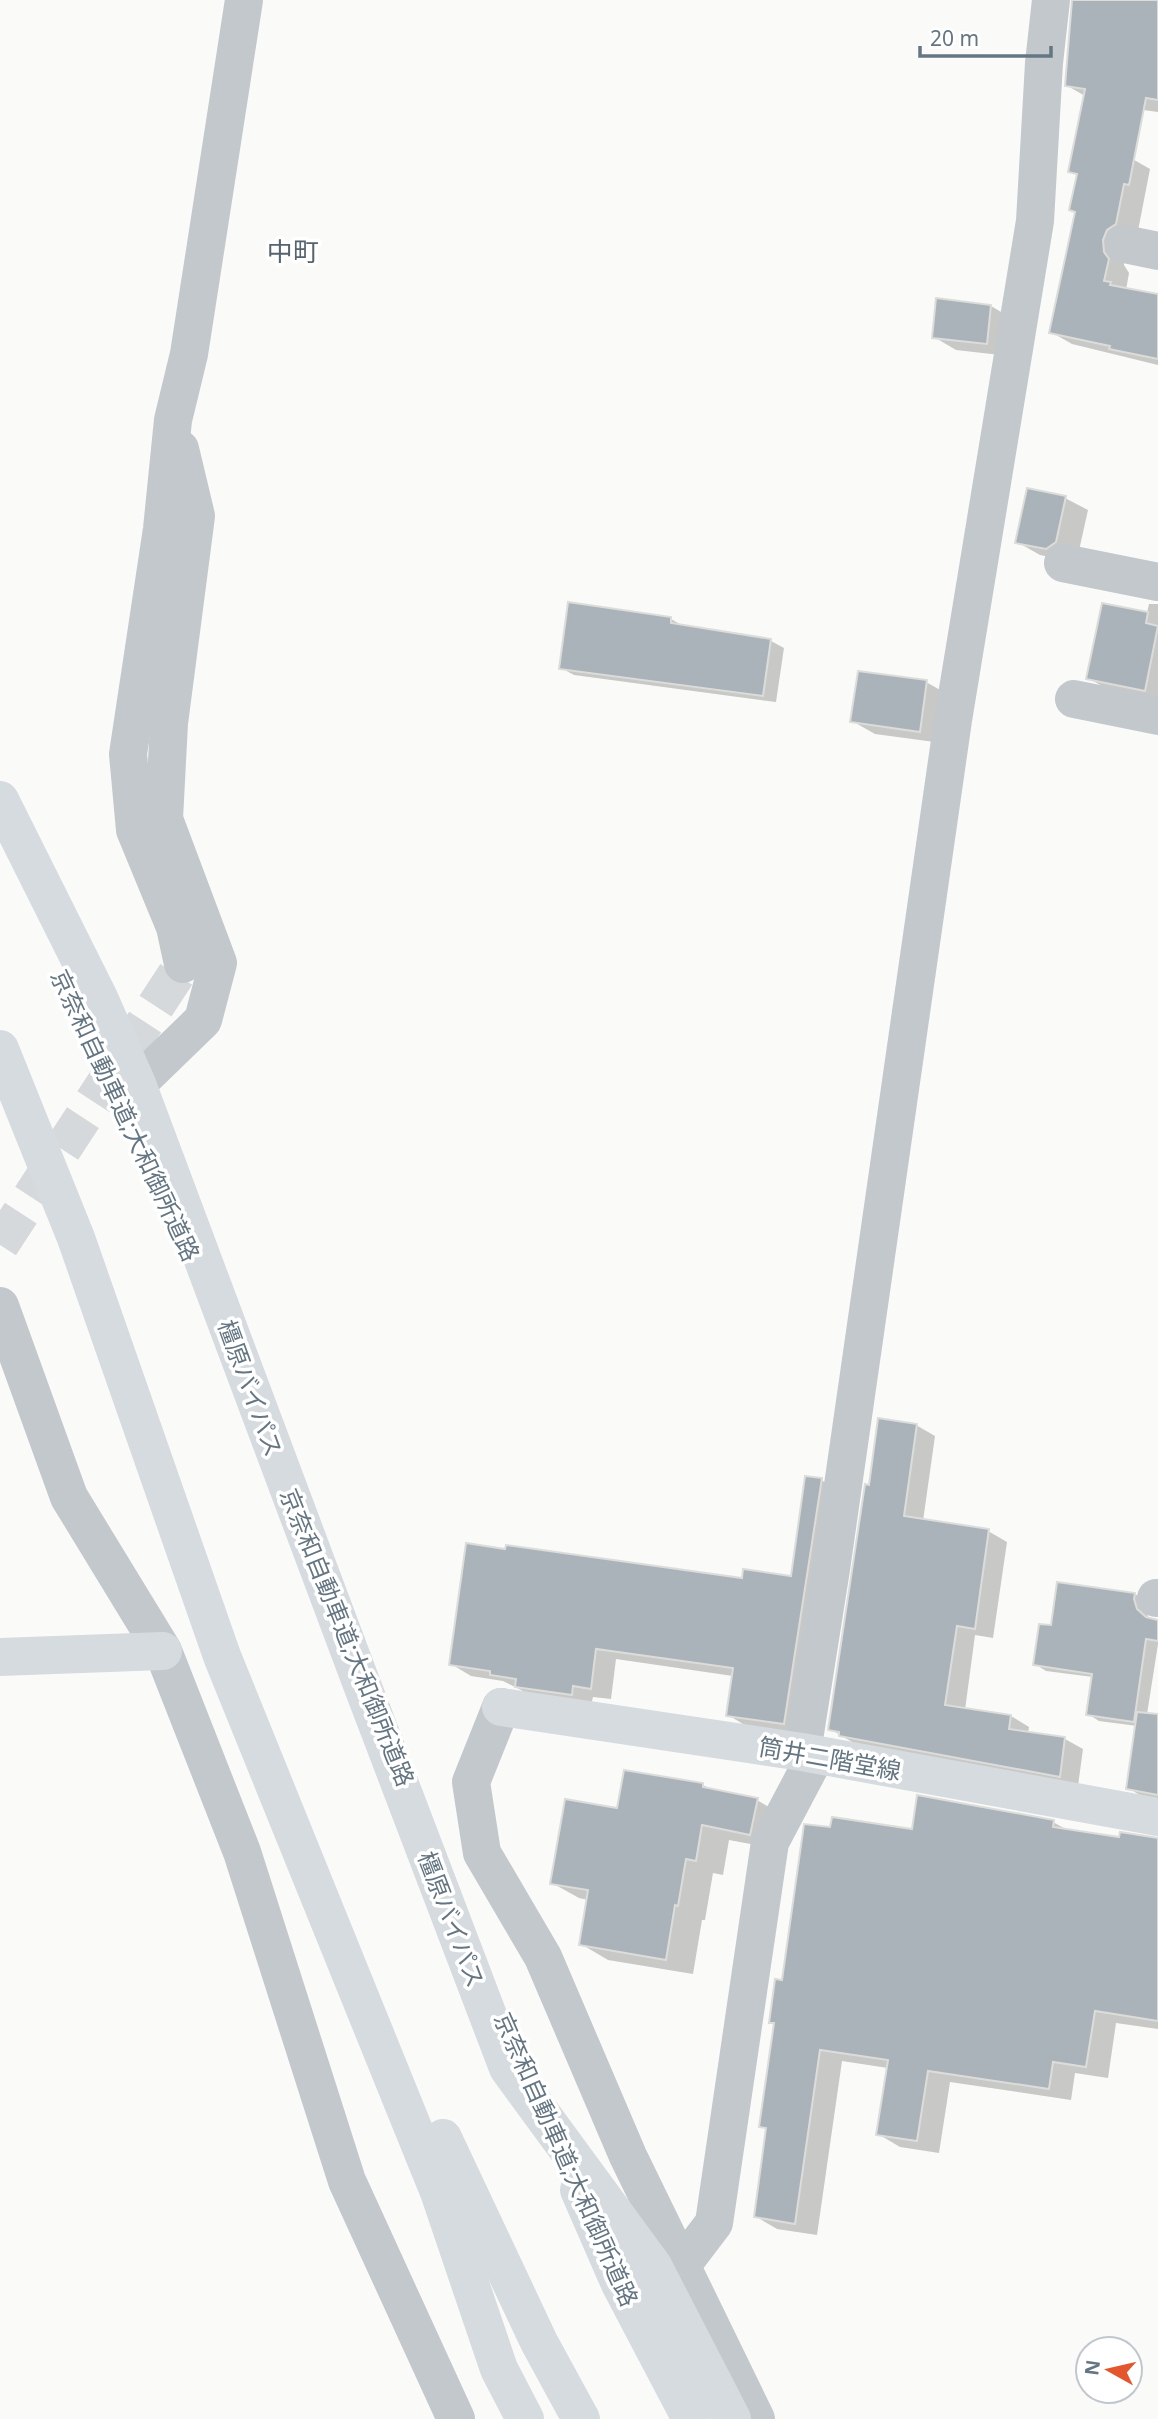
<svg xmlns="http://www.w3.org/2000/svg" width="1158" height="2419" viewBox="0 0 1158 2419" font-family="'Noto Sans','Noto Sans JP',sans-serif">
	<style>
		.shadow { fill: #0003 }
		.building { fill: #aab3b9; stroke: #dcdcda; stroke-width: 2 }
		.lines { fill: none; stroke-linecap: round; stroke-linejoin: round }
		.street-tunnel { stroke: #d5d9db; stroke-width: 38; stroke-dasharray: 38 19; stroke-linecap: butt }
		.street { stroke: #c3c8cc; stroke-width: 38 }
		.secondary { stroke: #d6dbdf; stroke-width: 38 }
		.highway { stroke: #d6dbdf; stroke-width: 38 }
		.labels { text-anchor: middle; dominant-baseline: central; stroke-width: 7; stroke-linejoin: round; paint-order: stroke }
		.street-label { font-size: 24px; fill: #657683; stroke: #fff }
		.neighbourhood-label { font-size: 26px; fill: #57646e; stroke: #fff }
	</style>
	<rect width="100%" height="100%" fill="#fafaf8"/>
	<g class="shadow">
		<polygon points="1074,0 1158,0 1158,112 1099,104 1066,85"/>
		<polygon points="1129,157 1150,169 1137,236 1123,253 1124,265 1129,273 1126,290 1158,296 1158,365 1072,344 1051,332 1077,213"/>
		<polygon points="991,306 1013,319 1009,356 956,350 934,337"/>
		<polygon points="1065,498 1088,510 1078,555 1069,561 1040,555 1017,542"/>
		<polygon points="1149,604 1158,604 1158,700 1109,690 1088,678 1147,613"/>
		<polygon points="671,619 685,627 771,641 784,648 776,702 574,675 561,668"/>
		<polygon points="926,682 949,695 942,743 875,734 852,721"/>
		<polygon points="916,1425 935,1436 923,1521 988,1531 1007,1542 993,1638 975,1635 965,1710 1011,1716 1029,1727 1028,1733 1065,1739 1083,1749 1078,1786 859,1746 830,1729 870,1487"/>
		<polygon points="821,1480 841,1491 804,1734 748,1727 728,1715 733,1676 616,1659 611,1699 593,1697 591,1705 537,1698 503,1681 471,1676 451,1664 743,1580 792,1578"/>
		<polygon points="1059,1584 1135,1594 1146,1601 1145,1606 1148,1617 1158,1621 1158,1644 1145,1727 1099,1721 1088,1714 1093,1677 1046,1671 1035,1664 1052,1627"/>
		<polygon points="1158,1734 1158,1802 1150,1801 1128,1788"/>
		<polygon points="703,1785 714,1791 757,1800 784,1816 777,1849 729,1840 723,1875 713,1873 705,1920 702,1920 693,1974 608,1960 581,1944 588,1900 579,1898 552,1883 619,1810"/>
		<polygon points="1053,1822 1069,1831 1121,1839 1158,1840 1158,2029 1116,2023 1108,2078 1075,2073 1071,2100 950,2082 939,2153 900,2147 878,2134 888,2068 842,2061 817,2235 777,2229 755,2216 768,2130 761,2126 776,2025 771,2022 832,1829 913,1831"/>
	</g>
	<g class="building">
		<polygon points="1072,0 1158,0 1158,100 1146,98 1129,185 1124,184 1116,224 1107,230 1103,240 1104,252 1109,259 1104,281 1111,282 1110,285 1158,294 1158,359 1109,349 1110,346 1049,333 1075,212 1069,210 1077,174 1068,172 1085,89 1065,86"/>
		<polygon points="936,298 991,305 987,344 932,338"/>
		<polygon points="1027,488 1066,496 1056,542 1046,549 1015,543"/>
		<polygon points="568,602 671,617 671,623 771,639 763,696 559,669"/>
		<polygon points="1102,603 1148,612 1146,623 1158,626 1145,691 1086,679"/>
		<polygon points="858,671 927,680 920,732 850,722"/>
		<polygon points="878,1418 917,1424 904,1516 989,1529 975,1629 957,1626 945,1705 1011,1715 1009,1729 1065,1737 1060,1777 839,1736 839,1732 828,1730 865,1484 869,1485"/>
		<polygon points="805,1476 822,1478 784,1724 726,1716 733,1668 596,1649 591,1689 573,1686 572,1695 515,1687 516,1679 490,1675 490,1671 449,1665 466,1543 505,1549 506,1545 742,1578 743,1569 791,1576"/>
		<polygon points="1057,1582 1135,1593 1134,1599 1137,1609 1146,1617 1158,1620 1158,1641 1146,1639 1134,1722 1086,1715 1092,1674 1033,1665 1039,1624 1051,1625"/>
		<polygon points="1137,1712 1158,1714 1158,1795 1126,1789"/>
		<polygon points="624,1770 703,1783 703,1787 758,1798 750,1835 702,1825 696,1861 686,1859 678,1906 675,1905 666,1960 579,1945 588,1890 550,1884 565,1799 617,1808"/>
		<polygon points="917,1795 1054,1820 1053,1827 1119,1837 1120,1832 1158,1838 1158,2021 1095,2011 1086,2067 1053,2062 1049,2089 928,2071 917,2141 876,2135 888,2060 820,2050 795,2224 754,2217 766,2128 759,2127 774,2023 769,2023 775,1979 782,1980 804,1824 830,1827 832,1817 912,1829"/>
	</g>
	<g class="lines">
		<polyline class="street-tunnel" points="0,1245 183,964"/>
		<g class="street">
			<polyline points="1124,244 1158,251"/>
			<polyline points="1063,563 1158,582"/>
			<polyline points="1074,699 1158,716"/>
			<polyline points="183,964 175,927 135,830 128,754 162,529 173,420 189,354 244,0"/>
			<polyline points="137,1084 203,1020 218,963 164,819 169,723 196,516 180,449"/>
			<polyline points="0,1306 69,1497 163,1651 242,1852 347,2181 456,2419"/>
			<polyline points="1156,1598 1158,1598"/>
			<polyline points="501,1707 471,1782 482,1853 543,1957 628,2156 756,2419"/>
			<polyline points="802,1752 831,1569 953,720 1035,221 1044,63 1051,0"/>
			<polyline points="682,2265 714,2223 770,1842 816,1755"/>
		</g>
		<g class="secondary">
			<polyline points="0,1657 163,1651"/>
			<polyline points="501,1707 802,1752 1158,1817"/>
		</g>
		<g class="highway">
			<polyline points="0,800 99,998 137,1084 361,1682 508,2068 653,2266 732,2419"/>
			<polyline points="0,1049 76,1238 222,1656 439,2192 499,2369 525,2419"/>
			<polyline points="443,2138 539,2342 581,2419"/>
			<polyline points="579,2190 620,2284 691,2419"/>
		</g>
	</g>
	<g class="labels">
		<g class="street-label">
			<text transform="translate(126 1115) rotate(65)">京奈和自動車道;大和御所道路</text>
			<text transform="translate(251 1388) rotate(70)">橿原バイパス</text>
			<text transform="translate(348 1637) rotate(68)">京奈和自動車道;大和御所道路</text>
			<text transform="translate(830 1758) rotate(10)">筒井二階堂線</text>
			<text transform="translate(452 1919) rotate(69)">橿原バイパス</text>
			<text transform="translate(567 2159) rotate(66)">京奈和自動車道;大和御所道路</text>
		</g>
		<g class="neighbourhood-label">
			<text x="293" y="251">中町</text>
		</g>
	</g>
	<g transform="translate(1109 2370) rotate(278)"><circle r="33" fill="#ffffff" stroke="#c1c8cd" stroke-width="2"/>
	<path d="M0-5L12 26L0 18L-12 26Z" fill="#e4572e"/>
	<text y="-10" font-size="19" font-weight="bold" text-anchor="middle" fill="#657683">N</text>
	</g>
	<path d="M920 46v10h131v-10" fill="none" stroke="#657683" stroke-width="3.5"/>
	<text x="930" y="46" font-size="21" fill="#657683" stroke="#ffffff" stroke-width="5" paint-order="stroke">20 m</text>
</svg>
